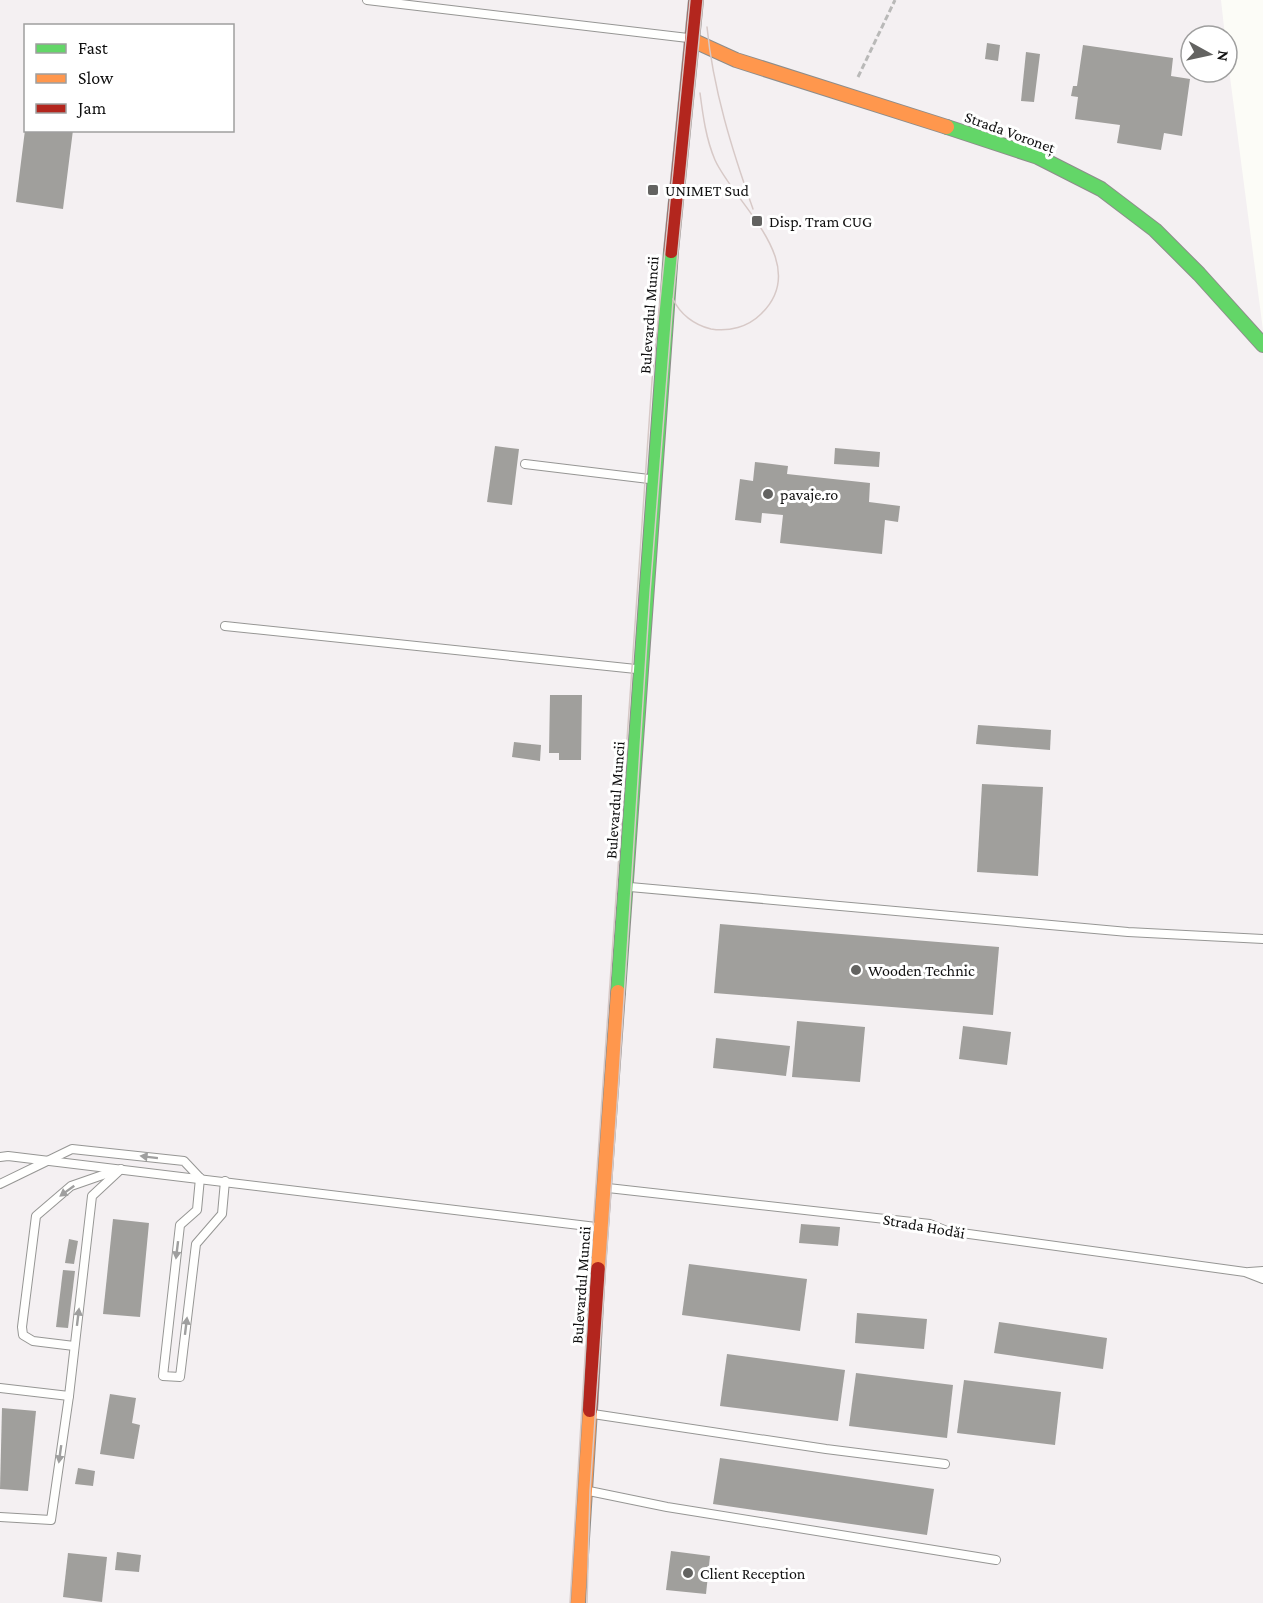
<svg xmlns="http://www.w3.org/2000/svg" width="1263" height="1603" viewBox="0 0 1263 1603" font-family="'Crimson Pro',serif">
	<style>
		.industrial { fill: #f4f0f2; fill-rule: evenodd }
		.building { fill: #a09f9c }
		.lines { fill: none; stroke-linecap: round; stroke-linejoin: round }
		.lane-casing { stroke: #969694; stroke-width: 10 }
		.fast-casing { stroke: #8d8d8b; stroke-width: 16 }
		.slow-casing { stroke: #8d8d8b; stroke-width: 16 }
		.jam-casing { stroke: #8d8d8b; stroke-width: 16 }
		.path { stroke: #b9b9b8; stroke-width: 3; stroke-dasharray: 6 3; stroke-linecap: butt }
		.lane { stroke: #fffffe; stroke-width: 8 }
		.fast { stroke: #63d668; stroke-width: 14 }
		.slow { stroke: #ff974d; stroke-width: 14 }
		.jam { stroke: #b3261e; stroke-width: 14 }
		.tram { stroke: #d7c9c7; stroke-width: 1.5 }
		.oneway { fill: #9f9f9f }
		.poi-dot { fill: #636361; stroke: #fff; stroke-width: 2 }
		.labels { text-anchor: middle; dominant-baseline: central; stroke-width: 6; stroke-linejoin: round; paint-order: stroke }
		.street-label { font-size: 16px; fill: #101010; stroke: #fff }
		.poi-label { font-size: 16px; fill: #101010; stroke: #fff; text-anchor: start }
	</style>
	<rect width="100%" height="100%" fill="#fcfcf7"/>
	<path class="industrial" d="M0 0H1221L1225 36H1191V72H1227V54L1263 330V1603H0ZM26 26H232V130H26Z"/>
	<g class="building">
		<polygon points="987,43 1000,45 998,61 985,59"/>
		<polygon points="1083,45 1173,58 1171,76 1190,79 1182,136 1164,133 1161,150 1117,143 1120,125 1075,119 1078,97 1071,96 1073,86 1077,86"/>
		<polygon points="1026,52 1040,54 1034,102 1021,101"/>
		<polygon points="25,130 73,130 63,209 16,202"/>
		<polygon points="495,446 519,449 512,505 487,502"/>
		<polygon points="835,448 880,452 879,467 834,464"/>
		<polygon points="755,462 788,466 787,474 870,483 869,502 900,506 898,522 885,520 882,554 780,543 783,515 762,513 761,523 735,520 740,479 753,481"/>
		<polygon points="550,695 582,695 581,760 559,760 559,753 549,753"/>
		<polygon points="978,725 1051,730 1050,750 976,744"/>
		<polygon points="514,742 541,745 540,761 512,757"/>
		<polygon points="982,784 1043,787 1038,876 977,872"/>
		<polygon points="720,924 999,947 993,1015 714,993"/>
		<polygon points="797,1021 865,1027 860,1082 792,1077"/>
		<polygon points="963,1026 1011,1032 1007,1065 959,1059"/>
		<polygon points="716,1038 790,1046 786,1076 713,1068"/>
		<polygon points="113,1219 149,1223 140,1317 103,1314"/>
		<polygon points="801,1224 840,1227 838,1246 799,1243"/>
		<polygon points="69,1239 78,1241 74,1264 65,1263"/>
		<polygon points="689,1264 807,1279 800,1331 682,1315"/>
		<polygon points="63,1270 75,1271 68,1328 56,1327"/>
		<polygon points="857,1313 927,1319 924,1349 855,1343"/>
		<polygon points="999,1322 1107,1338 1103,1369 994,1353"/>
		<polygon points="727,1354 845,1370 838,1421 720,1406"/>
		<polygon points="856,1373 953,1385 947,1438 849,1426"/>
		<polygon points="964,1380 1061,1392 1055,1445 957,1433"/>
		<polygon points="110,1394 136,1398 132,1423 140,1425 134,1459 100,1454"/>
		<polygon points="2,1408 36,1411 28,1491 0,1489"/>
		<polygon points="720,1458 934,1489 927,1535 713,1504"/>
		<polygon points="78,1468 95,1471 93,1486 75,1484"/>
		<polygon points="671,1551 710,1556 706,1594 666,1590"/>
		<polygon points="117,1552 141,1555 139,1572 115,1570"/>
		<polygon points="68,1553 107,1557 102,1602 63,1597"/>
	</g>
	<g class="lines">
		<defs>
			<g id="lane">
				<polyline points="367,0 688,38"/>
				<polyline points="525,464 649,479"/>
				<polyline points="225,626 636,669"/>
				<polyline points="630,887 1128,932 1263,939"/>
				<polyline points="0,1157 8,1156 596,1227"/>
				<polyline points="200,1178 197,1210 180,1225 163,1376 180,1377 196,1244 222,1214 225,1181"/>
				<polyline points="0,1184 72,1149 184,1161 200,1178"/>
				<polyline points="608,1188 930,1224 947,1231 1245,1272 1263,1279"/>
				<polyline points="1249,1272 1263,1271"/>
				<polyline points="74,1346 33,1341 23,1335 22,1327 36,1216 71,1186 117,1170"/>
				<polyline points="0,1388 69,1396"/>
				<polyline points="593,1414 826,1449 945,1464"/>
				<polyline points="589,1491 667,1507 996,1560"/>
				<polyline points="0,1517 51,1520 69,1396 92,1196 121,1169"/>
			</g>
			<g id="fast">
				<polyline points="947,127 1038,157 1101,189 1155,230 1199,274 1263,345"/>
				<polyline points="618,992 671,251"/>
			</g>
			<g id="slow">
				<polyline points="692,40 736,60 947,127"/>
				<polyline points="598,1269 618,992"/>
				<polyline points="578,1603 590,1410"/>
			</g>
			<g id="jam">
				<polyline points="671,251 696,0"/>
				<polyline points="590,1410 598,1269"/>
			</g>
		</defs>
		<use href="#lane" class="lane-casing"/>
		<use href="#fast" class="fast-casing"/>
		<use href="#slow" class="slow-casing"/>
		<use href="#jam" class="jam-casing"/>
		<polyline class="path" points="858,77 895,0"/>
		<use href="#lane" class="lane"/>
		<use href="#fast" class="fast"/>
		<use href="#slow" class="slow"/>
		<use href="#jam" class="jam"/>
		<g class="tram">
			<path d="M707 27C713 89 732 150 753 209"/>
			<path d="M673 299C680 314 694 325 711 329 729 332 748 327 761 314 813 264 735 204 715 160 706 139 703 116 700 93"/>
			<polyline points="570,1603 593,1227 652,381 690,0"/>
			<polyline points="587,1603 590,1491 619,1077 650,593 673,301 703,0"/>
		</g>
	</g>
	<defs><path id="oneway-solid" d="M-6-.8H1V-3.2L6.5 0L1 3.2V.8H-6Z" transform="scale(1.5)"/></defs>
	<g class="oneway">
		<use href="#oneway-solid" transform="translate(149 1157) rotate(-173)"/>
		<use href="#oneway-solid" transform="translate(67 1191) rotate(144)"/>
		<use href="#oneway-solid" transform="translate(177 1250) rotate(97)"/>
		<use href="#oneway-solid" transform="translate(78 1317) rotate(-83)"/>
		<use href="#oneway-solid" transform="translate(186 1326) rotate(-83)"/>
		<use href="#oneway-solid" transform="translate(60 1454) rotate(98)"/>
	</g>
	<g class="poi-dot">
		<rect x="647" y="184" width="12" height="12" rx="3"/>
		<rect x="751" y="215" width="12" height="12" rx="3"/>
		<circle cx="768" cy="494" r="6"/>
		<circle cx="856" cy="970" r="6"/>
		<circle cx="688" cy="1573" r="6"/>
	</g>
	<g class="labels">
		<g class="street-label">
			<text transform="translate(1010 132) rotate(20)">Strada Voroneț</text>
			<text transform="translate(649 315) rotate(-86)">Bulevardul Muncii</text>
			<text transform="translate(615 800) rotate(-86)">Bulevardul Muncii</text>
			<text transform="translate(924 1226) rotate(10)">Strada Hodăi</text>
			<text transform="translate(581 1285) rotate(-86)">Bulevardul Muncii</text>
		</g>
		<g class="poi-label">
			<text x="665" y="190">UNIMET Sud</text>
			<text x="769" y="221">Disp. Tram CUG</text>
			<text x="780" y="494">pavaje.ro</text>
			<text x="868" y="970">Wooden Technic</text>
			<text x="700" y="1573">Client Reception</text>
		</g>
	</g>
	<rect x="24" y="24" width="210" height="108" fill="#ffffff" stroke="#9f9f9f" stroke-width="1.5"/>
	<rect x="36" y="44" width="30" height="9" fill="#63d668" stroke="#9f9f9f" stroke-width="1.5"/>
	<text x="78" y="54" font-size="18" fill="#101010">Fast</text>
	<rect x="36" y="74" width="30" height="9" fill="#ff974d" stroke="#9f9f9f" stroke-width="1.5"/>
	<text x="78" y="84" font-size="18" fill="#101010">Slow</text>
	<rect x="36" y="104" width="30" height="9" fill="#b3261e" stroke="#9f9f9f" stroke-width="1.5"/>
	<text x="78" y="114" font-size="18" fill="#101010">Jam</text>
	<g transform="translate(1209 54) rotate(98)"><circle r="28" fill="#ffffff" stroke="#9f9f9f" stroke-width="1.5"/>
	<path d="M0-4.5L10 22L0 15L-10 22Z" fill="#636361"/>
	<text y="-9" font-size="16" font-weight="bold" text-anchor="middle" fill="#101010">N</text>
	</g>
</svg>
